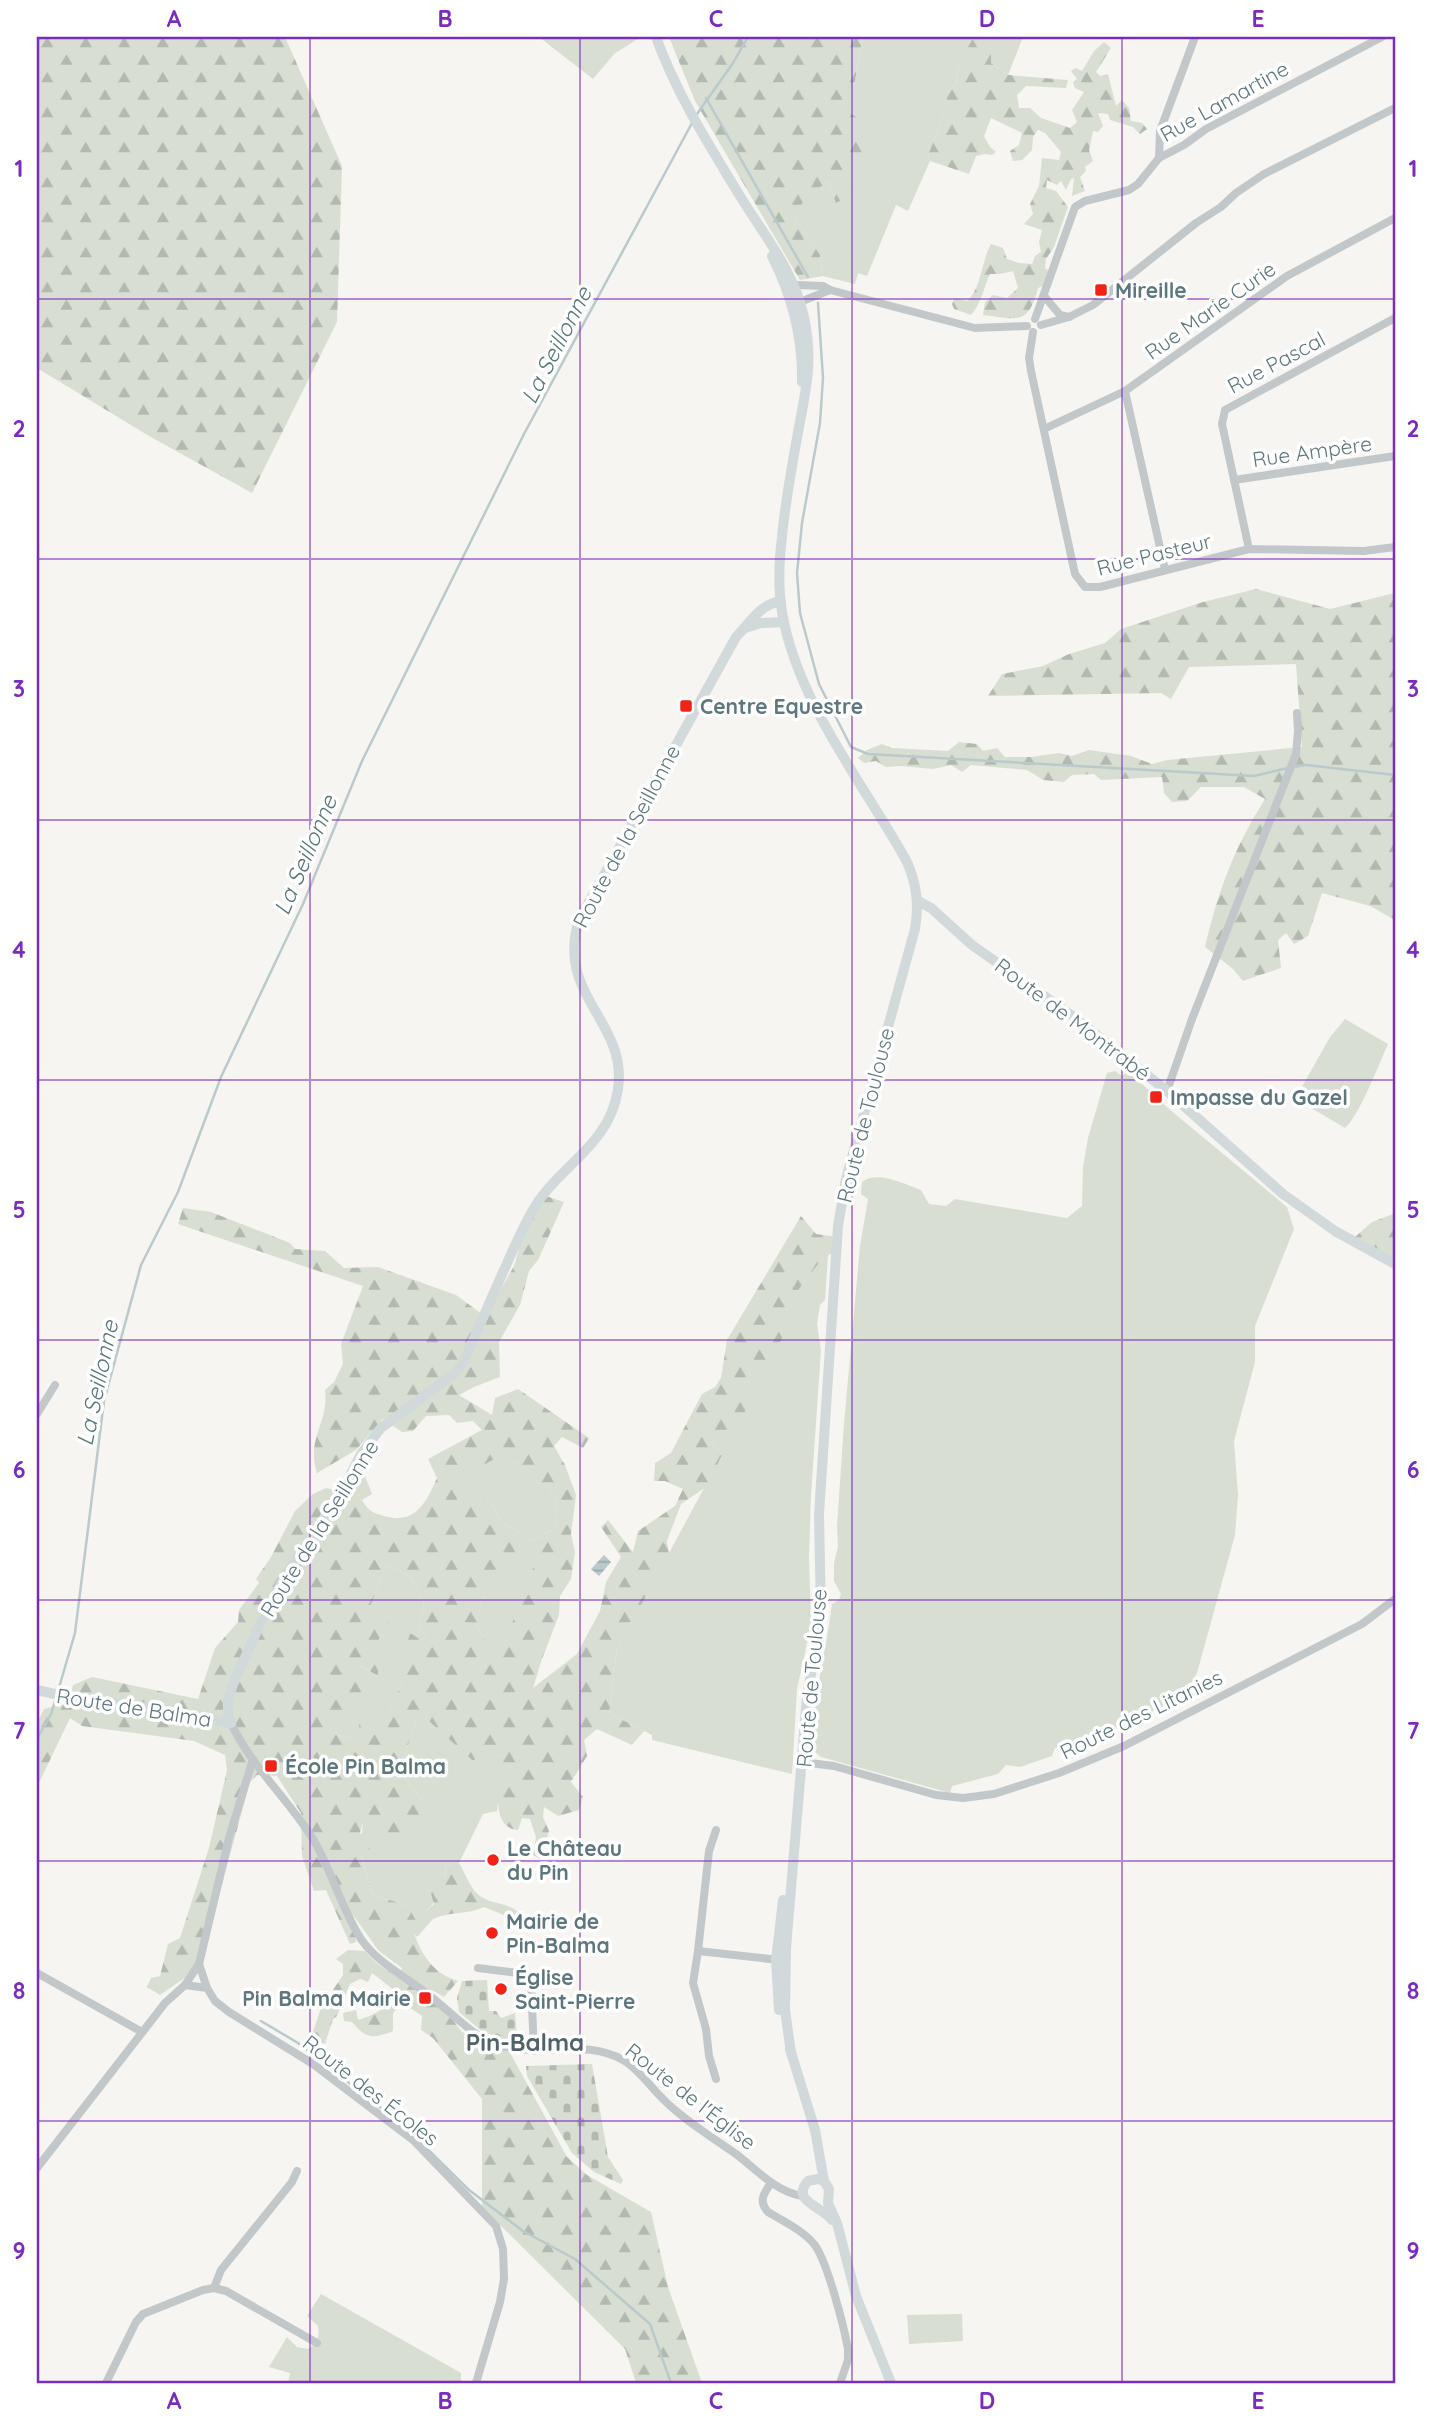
<svg xmlns="http://www.w3.org/2000/svg" width="1432" height="2420" viewBox="0 0 1432 2420" font-family="Quicksand,sans-serif">
	<style>
		.green { fill: #d8ded2 }
		.forest { fill: url(#forest-firs); fill-rule: evenodd }
		.cemetery { fill: url(#cemetery-stones) }
		.water { fill: url(#water-rules) }
		.lines { fill: none; stroke-linecap: round; stroke-linejoin: round }
		.stream { stroke: #bacacc; stroke-width: 2.5 }
		.street { stroke: #c2c8ca; stroke-width: 8 }
		.secondary { stroke: #d2d9db; stroke-width: 10 }
		.grid { fill: none; stroke: #7b2cbf; stroke-width: 2; stroke-opacity: 0.55 }
		.poi-dot { fill: #f12216; stroke: #fff; stroke-width: 2.5 }
		.labels { text-anchor: middle; dominant-baseline: central; stroke-width: 7; stroke-linejoin: round; paint-order: stroke }
		.street-label { font-size: 21px; fill: #5e777f; stroke: #fff }
		.poi-label { font-size: 21px; font-weight: bold; fill: #5e777f; stroke: #fff; text-anchor: start }
		.water-label { font-size: 23px; font-style: italic; fill: #59787b; stroke: #fff }
		.quarter-label { font-size: 24px; font-weight: bold; fill: #516369; stroke: #fff }
		.neatline { fill: none; stroke: #7b2cbf; stroke-width: 2.5 }
		.grid-label { font-size: 23px; text-anchor: middle; font-weight: bold; fill: #7b2cbf }
	</style>
	<defs>
		<pattern id="forest-firs" width="22" height="20" patternUnits="userSpaceOnUse" patternTransform="scale(1.75)"><rect width="22" height="20" fill="#d8ded2"/><path d="M5 1l3.5 6h-7zM16 11l3.5 6h-7z" fill="#b2b9b0"/></pattern>
		<pattern id="cemetery-stones" width="16" height="16" patternUnits="userSpaceOnUse" patternTransform="scale(1.75)"><rect width="16" height="16" fill="#d8ded2"/><path d="M2 7V4a2 2 0 0 1 4 0v3zM10 15v-3a2 2 0 0 1 4 0v3z" fill="#b2b9b0"/></pattern>
		<pattern id="water-rules" width="6" height="5" patternUnits="userSpaceOnUse" patternTransform="scale(1.75)"><rect width="6" height="5" fill="#bacacc"/><path d="M0 2.5h6" fill="none" stroke="#9aa9ab"/></pattern>
	</defs>
	<rect width="100%" height="100%" fill="#f6f5f1"/>
	<g class="green">
		<polygon points="539,37 641,37 614,54 593,79"/>
		<polygon points="863,37 978,37 972,41 959,63 956,84 947,93 947,108 928,155 930,161 908,211 896,205 867,276 858,273 855,284 823,276 820,255 796,219 805,196 828,182 836,203 846,175 869,127 852,114 853,91"/>
		<polygon points="982,37 1023,37 1008,75 991,63 991,44"/>
		<path d="M1345 1019 1388 1044C1380 1062 1358 1118 1345 1128L1298 1100 1299 1092 1330 1037Z"/>
		<path d="M1115 1071 1122 1076 1128 1071 1169 1109 1287 1207 1294 1229 1255 1326V1362L1234 1441 1238 1495 1235 1535 1197 1673 1187 1691 1168 1704 1103 1735H1085L1072 1749 1064 1745 1055 1748 1052 1756 1020 1767 1006 1765 998 1774 952 1786 950 1793 821 1757 814 1751C811 1702 826 1653 832 1604L839 1600 841 1594 834 1581V1563L838 1547 837 1526 844 1424 860 1246 868 1199 861 1194 862 1182C878 1170 904 1184 921 1190L929 1204 946 1206 955 1199 1067 1218 1082 1206 1083 1167 1088 1138 1107 1073Z"/>
		<polygon points="828,1255 825,1300 820,1305 817,1324 821,1350 811,1495 809,1556 811,1625 797,1689 792,1774 652,1740 652,1735 609,1713 617,1649 722,1455 713,1444 722,1431 799,1289 822,1259"/>
		<polygon points="496,1457 515,1462 536,1482 549,1487 557,1504 555,1528 530,1542 522,1534 502,1523 492,1504 453,1481"/>
		<polygon points="526,1549 534,1565 498,1661 476,1626 483,1595"/>
		<polygon points="386,1564 411,1577 424,1602 419,1627 426,1636 421,1641 410,1634 403,1661 402,1683 388,1715 357,1742 336,1734 355,1671 360,1666 377,1676 370,1607"/>
		<path d="M416 1708 472 1759 503 1756 497 1811 483 1814 459 1863 446 1865C445 1881 439 1900 426 1911L433 1919 417 1937 414 1933 407 1905 372 1895 361 1854 363 1816 427 1807 400 1771 416 1720Z"/>
		<path d="M321 2294 461 2373V2383H288L290 2373 269 2367 287 2337 297 2347 308 2349C317 2343 320 2337 318 2326L307 2316Z"/>
		<polygon points="962,2314 963,2341 909,2344 907,2315"/>
	</g>
	<g class="forest">
		<polygon points="37,37 285,37 342,166 337,322 252,493 149,436 37,368"/>
		<polygon points="669,37 863,37 853,91 852,114 869,127 865,175 846,175 852,194 836,203 828,182 805,197 796,219 820,255 823,276 800,280 695,101"/>
		<path d="M978 37H982L991 44V63L1008 75 1068 80 1066 88 1026 86 1017 95 1019 108H1030L1041 118 1070 128 1077 122 1072 110 1084 92 1075 88 1073 82 1077 79 1071 71 1076 68 1082 71 1094 51 1104 42 1111 48 1096 72 1100 76 1108 74 1116 106 1122 100 1129 108 1131 121 1142 123 1147 129 1140 134 1133 127 1110 120 1108 114 1098 113 1103 126 1098 132 1093 131 1089 150 1093 161 1085 167 1086 171 1080 177 1085 191 1072 196 1074 178 1071 179 1066 190 1061 181 1057 185 1047 180 1046 188 1056 191 1068 207 1054 247 1046 259 1045 268 1048 270 1046 285 1038 288C1028 326 1018 319 983 315L985 302 993 295 1007 298 1018 288 1013 271 1000 274H990C983 289 982 302 971 315L954 309 952 304 955 298 967 301C981 290 982 259 991 244L1003 248 1007 259 1019 263 1032 264 1035 256 1041 252 1039 242 1042 230 1024 224 1033 214 1030 204 1039 186 1042 158 1059 160 1061 152 1045 133 1038 130 1033 137 1032 150 1022 160 1013 161 1010 151 1019 145 1022 133 991 118 984 136 990 147 996 152 992 155 985 154 976 156 969 174 930 161 928 155 947 108V93L956 84 959 63 972 40Z"/>
		<path d="M1256 589 1330 609 1395 593V920L1370 906 1322 893 1308 936 1294 944 1286 933 1278 940 1281 968 1243 981 1233 969 1205 947C1219 889 1233 850 1265 799L1244 787H1201L1187 801 1172 802 1164 793 1162 777 1101 780 1094 774 1072 775 1064 782 1043 780 1027 770 971 765 962 772 951 765 933 769 901 766 886 767 876 761 864 763 858 758 867 750 882 744 892 748 948 751 959 742 977 744 983 751 997 748 1005 757H1032L1059 753 1072 756 1089 750 1131 756 1152 764 1167 760 1302 747 1296 664 1189 667 1171 699 1161 693 988 696 1002 674 1043 666 1069 654 1105 643 1121 629 1203 602Z"/>
		<path d="M546 1196 564 1202 538 1260 529 1271 520 1305 499 1342 500 1377 474 1387 459 1395 492 1415 495 1398 518 1389 589 1438 583 1448 562 1437 554 1446 565 1465 576 1495 571 1534 575 1552 571 1579 560 1596 559 1615 542 1659 533 1688 577 1654 600 1611 606 1582 621 1557 601 1527 608 1520 633 1552 638 1531 675 1506 683 1489 665 1481H654L655 1463 671 1453 702 1394 715 1387 721 1378 727 1340 801 1216 816 1234 832 1236V1253L822 1259 799 1289 800 1302 735 1431H722L713 1444 722 1455 706 1487 681 1504 667 1541 669 1554 617 1649 609 1713 644 1731 632 1745 597 1729 584 1740 587 1756 571 1782 583 1797 579 1810 558 1816 544 1807 543 1817 549 1831 540 1859 533 1855 536 1837 530 1819 522 1818 518 1830C487 1828 501 1777 502 1756L472 1760 416 1709V1720L400 1771 427 1807 423 1827 403 1842 364 1817 360 1833 366 1837 370 1849 361 1855 372 1895 407 1905 418 1924 414 1933C422 1956 434 1974 458 1981L444 1997 432 1990 428 1998 449 2015 462 2032 508 2049 567 2157 587 2175 651 2212 668 2287 702 2383H636L625 2349 482 2207V2099L433 2038 421 2030 422 2016 403 2003 393 2013V2031C373 2039 366 2039 352 2022L344 2021 343 2013 356 2010 358 2020C377 2014 387 2009 394 1990L372 1973 368 1982 360 1979 350 1984 337 2016 333 2019 325 2044 311 2038 321 2008 343 1975V1964L336 1959 348 1950 365 1951C375 1963 385 1970 399 1977L402 1968 379 1951 353 1915 356 1942 350 1944 326 1890 314 1891 302 1856 301 1813 277 1776 257 1775 250 1782 199 1968 160 1995 147 1987 151 1978 160 1976 168 1944 180 1938 209 1848 227 1770 225 1755 194 1741 82 1726 70 1718 37 1787V1723L44 1709 68 1703 73 1685 92 1677 198 1699 215 1648 238 1622 239 1610 259 1583 256 1579 271 1557 295 1511 313 1494 326 1488 346 1492 355 1473 365 1476 372 1494 362 1500C368 1510 372 1513 384 1516 415 1525 426 1503 437 1478L428 1459 482 1430 473 1421 457 1423 449 1415 426 1416 413 1431 402 1432 383 1419 356 1450 317 1473C306 1438 329 1423 325 1390L334 1382 343 1364 341 1344 363 1286 178 1224 183 1208 211 1212 290 1243 295 1249 325 1251 344 1268 378 1267 456 1295 482 1314 497 1296 514 1266 526 1225ZM496 1458 515 1462 536 1482 549 1487 557 1504 555 1528 530 1542 522 1534 502 1523 492 1504 454 1481ZM526 1550 534 1565 498 1660 476 1626 483 1595ZM386 1564 411 1577 424 1602 419 1627 426 1636 421 1640 410 1633 402 1661V1683L388 1715 360 1720 357 1742 336 1734 345 1707 362 1698 365 1682 355 1671 360 1666 378 1676 379 1638 396 1639 399 1630 370 1607Z"/>
		<polygon points="1395,1207 1395,1260 1354,1238 1372,1222 1393,1214"/>
		<path d="M459 1863C465 1873 471 1890 480 1896 493 1905 505 1901 521 1914L511 1918 484 1907C467 1915 450 1911 433 1919L426 1911 434 1904 428 1883 445 1876 446 1865Z"/>
	</g>
	<g class="cemetery">
		<polygon points="487,1980 489,2011 496,2011 501,2018 515,2013 517,2037 515,2042 510,2042 483,2032 459,2012 457,1998 462,1981"/>
		<polygon points="592,2064 608,2157 623,2180 621,2184 594,2172 572,2153 527,2076 526,2066"/>
	</g>
	<polygon class="water" points="604,1555 611,1562 599,1576 591,1569"/>
	<g class="lines">
		<g class="stream">
			<polyline points="706,98 808,277"/>
			<polyline points="697,114 733,63 748,37"/>
			<polyline points="818,303 823,378 820,423 802,523 797,573 800,613 819,684 851,747 868,754 1254,776 1288,768"/>
			<polyline points="1294,767 1306,765 1395,775"/>
			<polyline points="58,1691 75,1633 104,1401 141,1265 178,1192 221,1077 303,904 362,761 524,434 692,123"/>
			<polyline points="37,1739 51,1714 56,1698"/>
			<polyline points="261,2021 298,2043 403,2125 469,2190 523,2231 575,2259 650,2324 671,2383"/>
		</g>
		<g class="street">
			<polyline points="1159,158 1184,145 1206,129 1382,37"/>
			<polyline points="792,292 798,285 823,286 830,290 975,328 1027,326"/>
			<polyline points="1045,297 1060,315 1069,317"/>
			<polyline points="797,300 800,302 830,290"/>
			<polyline points="1035,319 1075,207 1085,201 1129,190 1138,184 1159,158 1160,131 1195,37"/>
			<polyline points="1041,325 1069,317 1093,305 1196,223 1221,207 1236,193 1264,174 1395,108"/>
			<polyline points="1033,332 1029,358 1031,371 1075,574 1085,587 1100,587 1249,549 1364,551 1395,547"/>
			<polyline points="1125,391 1165,570"/>
			<polyline points="1044,429 1125,391 1287,276 1395,218"/>
			<polyline points="1234,480 1395,456"/>
			<polyline points="1249,549 1222,424 1225,410 1395,318"/>
			<polyline points="1167,1091 1192,1019 1296,754 1298,731 1297,713"/>
			<polyline points="37,1414 55,1385"/>
			<path d="M231 1723C251 1766 288 1799 313 1839 332 1871 341 1908 361 1939 378 1964 407 1977 430 1996 451 2012 469 2033 493 2043 536 2060 583 2037 623 2060 639 2069 650 2087 664 2100 685 2121 712 2137 736 2154 757 2170 775 2191 802 2196"/>
			<polyline points="253,1759 229,1838 199,1964 207,1988 215,2001 229,2012 313,2064 413,2140 496,2226 503,2249 504,2279 500,2302 476,2383"/>
			<polyline points="802,1762 834,1766 936,1795 963,1798 994,1794 1059,1773 1124,1746 1362,1624 1395,1599"/>
			<polyline points="698,1951 709,1851 716,1830"/>
			<polyline points="478,1968 527,1974 531,1983 534,2051"/>
			<polyline points="37,1973 142,2032"/>
			<polyline points="185,1985 207,1988"/>
			<polyline points="716,2079 709,2056 706,2029 693,1983 698,1951 779,1960"/>
			<polyline points="37,2168 165,2003 185,1985 199,1964"/>
			<path d="M771 2183C764 2193 758 2201 768 2212 783 2221 802 2230 814 2244 827 2260 844 2327 848 2349V2360L840 2383"/>
			<polyline points="214,2288 221,2270 292,2182 297,2171"/>
			<polyline points="106,2383 136,2322 143,2314 203,2290 214,2288 226,2291 317,2343"/>
		</g>
		<g class="secondary">
			<path d="M656 37C676 93 709 145 740 196 764 235 794 271 804 317 814 365 805 392 797 438 791 471 785 504 782 537 779 561 778 588 782 612 797 702 864 784 907 862 917 885 919 905 915 929L846 1179 838 1226 819 1514 821 1616 807 1697 786 1948 785 2010 791 2053"/>
			<path d="M772 256C792 296 803 337 802 382"/>
			<polyline points="745,628 761,623 784,622"/>
			<polyline points="918,901 931,908 972,945 1074,1017 1167,1091 1283,1194 1335,1231 1395,1264"/>
			<path d="M37 1690 82 1700 143 1707 231 1723 228 1714V1700L233 1684 260 1624 285 1576 342 1491 361 1454 381 1428 455 1373 463 1363C477 1332 490 1301 504 1270 513 1250 522 1228 534 1208 561 1164 610 1145 618 1089 628 1021 555 996 579 920L736 637C750 623 760 604 781 601"/>
			<polyline points="779,2010 776,1960 783,1900"/>
			<polyline points="790,2049 815,2130 824,2181 829,2189 828,2203 837,2223 856,2296 891,2383"/>
			<path d="M824 2181 818 2179 808 2181C790 2201 822 2206 832 2220"/>
		</g>
	</g>
	<path class="grid" d="M310 37V2383M580 37V2383M852 37V2383M1122 37V2383M37 299H1395M37 559H1395M37 820H1395M37 1080H1395M37 1340H1395M37 1600H1395M37 1861H1395M37 2121H1395"/>
	<g class="poi-dot">
		<rect x="1094" y="283" width="14" height="14" rx="3.5"/>
		<rect x="679" y="699" width="14" height="14" rx="3.5"/>
		<rect x="1149" y="1090" width="14" height="14" rx="3.5"/>
		<rect x="264" y="1759" width="14" height="14" rx="3.5"/>
		<circle cx="493" cy="1860" r="7"/>
		<circle cx="492" cy="1933" r="7"/>
		<circle cx="501" cy="1989" r="7"/>
		<rect x="418" y="1991" width="14" height="14" rx="3.5"/>
	</g>
	<g class="labels">
		<g class="street-label">
			<text transform="translate(1224 101) rotate(-29)">Rue Lamartine</text>
			<text transform="translate(1210 310) rotate(-35)">Rue Marie Curie</text>
			<text transform="translate(1276 362) rotate(-28)">Rue Pascal</text>
			<text transform="translate(1312 451) rotate(-8)">Rue Ampère</text>
			<text transform="translate(1154 554) rotate(-14)">Rue Pasteur</text>
			<text transform="translate(626 836) rotate(-62)">Route de la Seillonne</text>
			<text transform="translate(1073 1019) rotate(37)">Route de Montrabé</text>
			<text transform="translate(865 1115) rotate(-76)">Route de Toulouse</text>
			<text transform="translate(319 1528) rotate(-58)">Route de la Seillonne</text>
			<text transform="translate(811 1678) rotate(-85)">Route de Toulouse</text>
			<text transform="translate(134 1707) rotate(9)">Route de Balma</text>
			<text transform="translate(1141 1714) rotate(-26)">Route des Litanies</text>
			<text transform="translate(371 2090) rotate(38)">Route des Écoles</text>
			<text transform="translate(691 2096) rotate(38)">Route de l'Église</text>
		</g>
		<g class="poi-label">
			<text x="1115" y="290">Mireille</text>
			<text x="700" y="706">Centre Equestre</text>
			<text x="1170" y="1097">Impasse du Gazel</text>
			<text x="285" y="1766">École Pin Balma</text>
			<text x="507" y="1848">Le Château<tspan x="507" dy="24">du Pin</tspan></text>
			<text x="506" y="1921">Mairie de<tspan x="506" dy="24">Pin-Balma</tspan></text>
			<text x="515" y="1977">Église<tspan x="515" dy="24">Saint-Pierre</tspan></text>
			<text x="411" y="1998" text-anchor="end">Pin Balma Mairie</text>
		</g>
		<g class="water-label">
			<text transform="translate(556 345) rotate(-63)">La Seillonne</text>
			<text transform="translate(305 855) rotate(-67)">La Seillonne</text>
			<text transform="translate(97 1383) rotate(-78)">La Seillonne</text>
		</g>
		<g class="quarter-label">
			<text x="525" y="2042">Pin-Balma</text>
		</g>
	</g>
	<rect width="1432" height="2420" fill="none" stroke="#ffffff" stroke-width="77"/>
	<rect x="38" y="38" width="1356" height="2344" class="neatline"/>
	<g class="grid-label">
		<text x="174" y="27">A</text>
		<text x="445" y="27">B</text>
		<text x="716" y="27">C</text>
		<text x="987" y="27">D</text>
		<text x="1258" y="27">E</text>
		<text x="19" y="177">1</text>
		<text x="1413" y="177">1</text>
		<text x="19" y="437">2</text>
		<text x="1413" y="437">2</text>
		<text x="19" y="697">3</text>
		<text x="1413" y="697">3</text>
		<text x="19" y="958">4</text>
		<text x="1413" y="958">4</text>
		<text x="19" y="1218">5</text>
		<text x="1413" y="1218">5</text>
		<text x="19" y="1478">6</text>
		<text x="1413" y="1478">6</text>
		<text x="19" y="1739">7</text>
		<text x="1413" y="1739">7</text>
		<text x="19" y="1999">8</text>
		<text x="1413" y="1999">8</text>
		<text x="19" y="2259">9</text>
		<text x="1413" y="2259">9</text>
		<text x="174" y="2409">A</text>
		<text x="445" y="2409">B</text>
		<text x="716" y="2409">C</text>
		<text x="987" y="2409">D</text>
		<text x="1258" y="2409">E</text>
	</g>
</svg>
